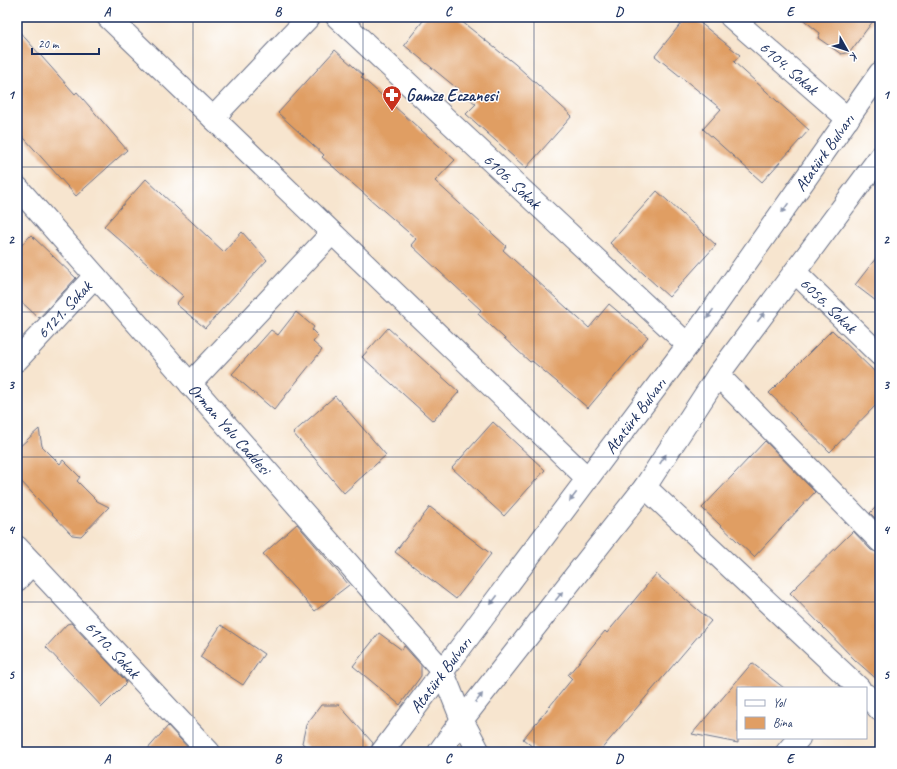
<svg xmlns="http://www.w3.org/2000/svg" width="897" height="769" viewBox="0 0 897 769" font-family="Caveat,sans-serif">
	<style>
		.building { fill: #e09e64 }
		.lines { fill: none; stroke-linecap: round; stroke-linejoin: round }
		.minor-casing { stroke: #686f86; stroke-width: 24 }
		.major-casing { stroke: #686f86; stroke-width: 24 }
		.minor { stroke: #fff; stroke-width: 22 }
		.major { stroke: #fff; stroke-width: 22 }
		.oneway { fill: #8d97ae }
		.grid { fill: none; stroke: #1b2f5e; stroke-width: 1; stroke-opacity: 0.55 }
		.labels { text-anchor: middle; dominant-baseline: central; stroke-width: 3; stroke-linejoin: round; paint-order: stroke }
		.street-label { font-size: 17px; fill: #1b2f5e; stroke: #fff }
		.poi-label { font-size: 17px; font-weight: bold; fill: #1b2f5e; stroke: #fff; text-anchor: start }
		.neatline { fill: none; stroke: #1b2f5e; stroke-width: 1.5 }
		.grid-label { font-size: 13px; text-anchor: middle; font-weight: bold; fill: #1b2f5e }
	</style>
	<rect width="100%" height="100%" fill="#fff"/>
	<filter id="ink" filterUnits="userSpaceOnUse"><feTurbulence type="fractalNoise" baseFrequency=".025" numOctaves="2"/><feDisplacementMap in="SourceGraphic" scale="8" xChannelSelector="R" yChannelSelector="G"/><feConvolveMatrix kernelMatrix="1 2 1 2 8 2 1 2 1" color-interpolation-filters="sRGB"/></filter>
	<filter id="wash" filterUnits="userSpaceOnUse"><feTurbulence type="fractalNoise" baseFrequency=".012" numOctaves="4" result="noise"/><feDisplacementMap in="SourceGraphic" scale="16" xChannelSelector="R" yChannelSelector="G"/><feGaussianBlur stdDeviation="0.9" result="paint"/><feColorMatrix in="noise" values="0 0 0 0 0 0 0 0 0 0 0 0 0 0 0 0 0 1.4 0 .05"/><feComposite in="paint" operator="in"/></filter>
	<g filter="url(#wash)">
		<rect width="100%" height="100%" fill="#f7e5cf"/>
		<g id="blocks">
			<g class="building">
				<polygon points="426,17 456,17 515,64 572,116 526,168 466,114 476,104 404,45"/>
				<polygon points="686,17 693,17 740,55 734,62 809,130 762,182 703,129 721,109 655,56"/>
				<polygon points="800,17 876,17 850,52 841,54 818,38 820,33"/>
				<polygon points="17,29 75,94 77,92 127,150 76,196 17,130"/>
				<polygon points="335,50 363,75 361,77 455,160 435,181 506,246 503,250 589,328 609,304 648,337 588,408 532,361 530,362 478,314 481,310 411,245 416,239 322,157 324,155 278,113"/>
				<polygon points="146,179 224,252 242,232 267,260 205,328 176,304 183,296 104,226"/>
				<polygon points="657,191 716,245 669,297 610,243"/>
				<polygon points="31,235 76,278 39,318 17,298 17,250"/>
				<polygon points="880,253 880,304 855,285"/>
				<polygon points="296,312 314,327 312,330 318,336 313,342 322,350 274,410 232,374 271,330 278,335"/>
				<polygon points="388,328 459,392 433,421 362,357"/>
				<polygon points="832,330 880,377 880,401 830,452 769,393"/>
				<polygon points="335,396 386,455 344,493 293,433"/>
				<polygon points="493,422 545,470 504,516 452,468"/>
				<polygon points="39,429 42,446 60,464 63,460 80,477 77,481 97,501 109,507 81,536 72,535 17,477 17,449"/>
				<polygon points="765,441 815,492 754,557 702,508"/>
				<polygon points="880,503 880,523 870,513"/>
				<polygon points="430,507 491,554 456,599 395,552"/>
				<polygon points="297,524 349,585 315,611 263,554"/>
				<polygon points="853,531 871,550 880,553 880,682 855,660 790,593"/>
				<polygon points="656,574 711,621 599,752 539,752 523,739 572,679 568,675 605,631 607,633"/>
				<polygon points="71,623 125,680 126,683 102,707 46,647 67,624"/>
				<polygon points="221,625 264,654 243,685 200,657"/>
				<polygon points="379,633 402,650 404,646 421,665 421,676 400,705 353,666"/>
				<polygon points="752,663 784,688 738,688 738,743 692,734"/>
				<polygon points="321,705 339,705 373,743 370,752 312,752 302,743 306,725"/>
				<polygon points="168,726 192,752 145,752"/>
			</g>
		</g>
	</g>
	<g filter="url(#ink)">
		<use href="#blocks" fill-opacity="0" stroke="#686f86" stroke-width="1"/>
		<g class="lines">
			<defs>
				<g id="minor">
					<polyline points="108,17 587,478"/>
					<path id="s1" d="M337 17 688 345"/>
					<path id="s2" d="M731 17 848 119"/>
					<polyline points="213,118 309,17"/>
					<path id="s3" d="M17 187 442 670 462 720 479 752"/>
					<path id="s4" d="M795 272 880 355"/>
					<path id="s5" d="M17 360 95 276"/>
					<polyline points="718,375 880,541"/>
					<polyline points="190,384 332,233"/>
					<polyline points="645,487 859,688"/>
					<path id="s6" d="M17 547 209 752"/>
					<polyline points="17,580 32,563"/>
					<polyline points="866,695 880,710"/>
					<polyline points="787,752 799,738"/>
				</g>
				<g id="major">
					<path id="s7" d="M382 752 688 345 880 73"/>
					<polyline points="439,752 462,720 645,487 718,375 880,157"/>
				</g>
			</defs>
			<use href="#minor" class="minor-casing"/>
			<use href="#major" class="major-casing"/>
			<use href="#minor" class="minor"/>
			<use href="#major" class="major"/>
		</g>
		<defs><path id="oneway-solid" d="M-6-.8H1V-3.2L6.5 0L1 3.2V.8H-6Z"/></defs>
		<g class="oneway">
			<use href="#oneway-solid" transform="translate(785 208) rotate(125)"/>
			<use href="#oneway-solid" transform="translate(710 314) rotate(125)"/>
			<use href="#oneway-solid" transform="translate(761 317) rotate(-53)"/>
			<use href="#oneway-solid" transform="translate(663 459) rotate(-57)"/>
			<use href="#oneway-solid" transform="translate(573 497) rotate(127)"/>
			<use href="#oneway-solid" transform="translate(559 596) rotate(-52)"/>
			<use href="#oneway-solid" transform="translate(494 600) rotate(127)"/>
			<use href="#oneway-solid" transform="translate(479 698) rotate(-52)"/>
		</g>
	</g>
	<path class="grid" d="M193 17V752M363 17V752M534 17V752M704 17V752M17 167H880M17 312H880M17 457H880M17 602H880"/>
	<defs>
		<symbol id="pharmacy-pin" viewBox="-11 -11 22 30"><path d="M0 17L-7.5 6A9.5 9.5 0 1 1 7.5 6Z" fill="#c8321e" stroke="#fff"/><path d="M-2-6h4v4h4v4h-4v4h-4v-4h-4v-4h4Z" fill="#fff"/></symbol>
	</defs>
	<g fill-rule="evenodd">
		<use href="#pharmacy-pin" x="381" y="84" width="22" height="30"/>
	</g>
	<g class="labels">
		<g class="street-label">
			<text stroke="none"><textPath href="#s2" startOffset="77">6104. Sokak</textPath></text>
			<text stroke="none"><textPath href="#s7" startOffset="745">Atatürk Bulvarı</textPath></text>
			<text stroke="none"><textPath href="#s1" startOffset="240">6106. Sokak</textPath></text>
			<text stroke="none"><textPath href="#s4" startOffset="47">6056. Sokak</textPath></text>
			<text stroke="none"><textPath href="#s5" startOffset="69">6121. Sokak</textPath></text>
			<text stroke="none"><textPath href="#s7" startOffset="421">Atatürk Bulvarı</textPath></text>
			<text stroke="none"><textPath href="#s3" startOffset="322">Orman Yolu Caddesi</textPath></text>
			<text stroke="none"><textPath href="#s6" startOffset="140">6110. Sokak</textPath></text>
			<text stroke="none"><textPath href="#s7" startOffset="97">Atatürk Bulvarı</textPath></text>
		</g>
		<g class="poi-label">
			<text x="406" y="95">Gamze Eczanesi</text>
		</g>
	</g>
	<rect width="897" height="769" fill="none" stroke="#fff" stroke-width="44"/>
	<rect x="737" y="687" width="130" height="52" fill="#ffffff" stroke="#a4acbf"/>
	<rect x="745" y="700" width="20" height="6" fill="#ffffff" stroke="#a4acbf"/>
	<text x="773" y="707" font-size="12" fill="#1b2f5e">Yol</text>
	<rect x="745" y="717" width="20" height="12" fill="#e09e64" stroke="#a4acbf"/>
	<text x="773" y="727" font-size="12" fill="#1b2f5e">Bina</text>
	<g transform="translate(847 50) rotate(129)" stroke="#ffffff" stroke-width="3" paint-order="stroke">
	<path d="M0-3L7 15L0 10L-7 15Z" fill="#1b2f5e"/>
	<text y="-6" font-size="11" font-weight="bold" text-anchor="middle" fill="#1b2f5e">K</text>
	</g>
	<path d="M32 48v6h67v-6" fill="none" stroke="#1b2f5e" stroke-width="2"/>
	<text x="38" y="48" font-size="12" fill="#1b2f5e" stroke="#ffffff" stroke-width="3" paint-order="stroke">20 m</text>
	<rect x="22" y="22" width="853" height="725" class="neatline"/>
	<g class="grid-label">
		<text x="107" y="16">A</text>
		<text x="278" y="16">B</text>
		<text x="448" y="16">C</text>
		<text x="619" y="16">D</text>
		<text x="790" y="16">E</text>
		<text x="11" y="99">1</text>
		<text x="886" y="99">1</text>
		<text x="11" y="244">2</text>
		<text x="886" y="244">2</text>
		<text x="11" y="389">3</text>
		<text x="886" y="389">3</text>
		<text x="11" y="534">4</text>
		<text x="886" y="534">4</text>
		<text x="11" y="679">5</text>
		<text x="886" y="679">5</text>
		<text x="107" y="763">A</text>
		<text x="278" y="763">B</text>
		<text x="448" y="763">C</text>
		<text x="619" y="763">D</text>
		<text x="790" y="763">E</text>
	</g>
</svg>
